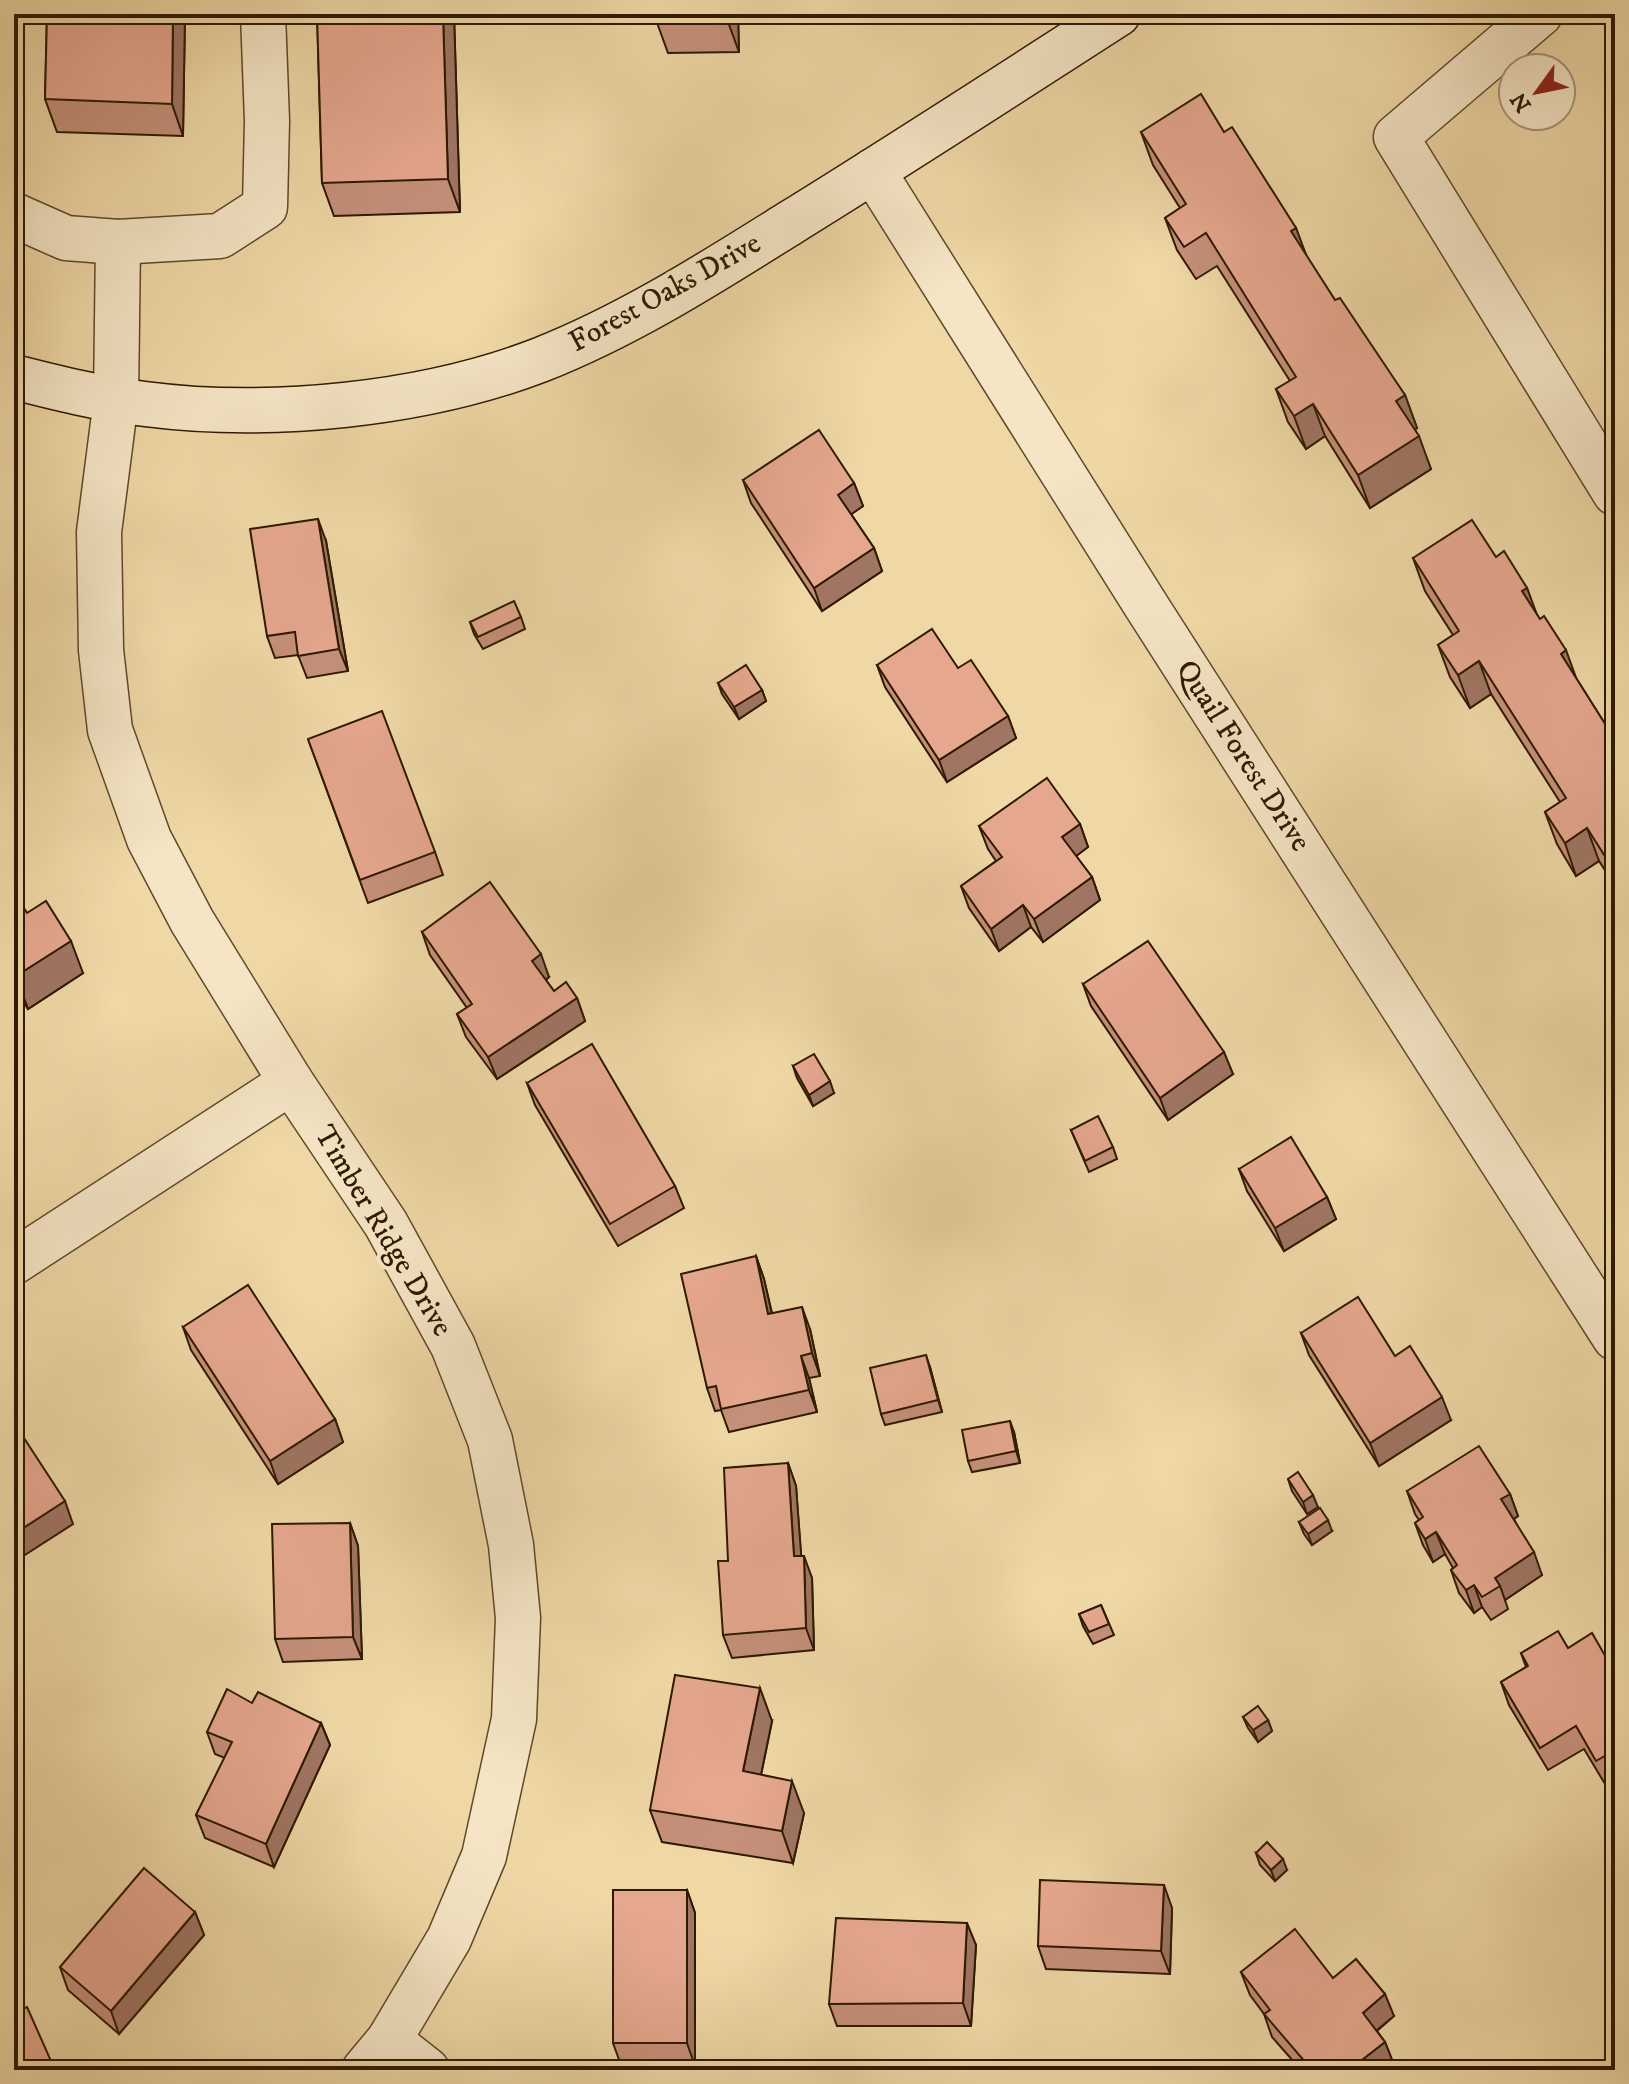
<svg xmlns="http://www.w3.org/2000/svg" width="1629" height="2084" viewBox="0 0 1629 2084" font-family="'IM FELL DW Pica',serif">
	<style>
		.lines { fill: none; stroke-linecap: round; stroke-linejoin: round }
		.street-casing { stroke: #5f492a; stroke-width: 47 }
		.secondary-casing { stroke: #2f1a00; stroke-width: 47 }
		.street { stroke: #f5e5c5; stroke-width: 44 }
		.secondary { stroke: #f5e5c5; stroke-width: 44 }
		.wall { fill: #c5907a; stroke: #2f1a00; stroke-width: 2 }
		.shaded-wall { fill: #a07563; stroke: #2f1a00; stroke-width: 2 }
		.building { fill: #e5a78e; stroke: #2f1a00; stroke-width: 2 }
		.labels { text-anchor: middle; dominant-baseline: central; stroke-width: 8; stroke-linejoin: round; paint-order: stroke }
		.street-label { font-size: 30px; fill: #2f1a00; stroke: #f5e5c5 }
	</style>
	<rect width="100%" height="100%" fill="#efd7a6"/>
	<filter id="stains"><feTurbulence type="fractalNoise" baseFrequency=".0025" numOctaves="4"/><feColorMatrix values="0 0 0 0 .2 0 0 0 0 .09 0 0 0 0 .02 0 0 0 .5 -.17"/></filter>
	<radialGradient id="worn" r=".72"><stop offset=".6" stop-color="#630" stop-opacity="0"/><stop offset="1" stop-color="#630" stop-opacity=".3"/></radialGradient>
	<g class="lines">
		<defs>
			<g id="street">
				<polyline points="1540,14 1396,137 1615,493"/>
				<polyline points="873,171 1147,607 1615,1338"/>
				<polyline points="14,215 66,238 118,242 220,236 265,207 267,121 263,14"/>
				<polyline points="118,242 116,400 99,532 101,650 110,730 149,839 192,921 291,1082 386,1224 453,1346 490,1440 511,1545 518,1618 514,1719 484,1856 449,1939 389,2040 364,2070"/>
				<polyline points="14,1262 291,1082"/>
				<polyline points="389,2040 427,2070"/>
			</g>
			<path id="secondary" d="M14 377C57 388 101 399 145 404 269 420 423 405 540 360 629 325 710 273 790 223 900 155 1009 84 1118 14"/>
		</defs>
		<use href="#street" class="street-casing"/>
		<use href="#secondary" class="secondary-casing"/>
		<use href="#street" class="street"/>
		<use href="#secondary" class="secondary"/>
	</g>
	<g class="wall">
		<polygon points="47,14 185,14 183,136 57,132 45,99"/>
		<polygon points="317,14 454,14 460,212 334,216 322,183"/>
		<polygon points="738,14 739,52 668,53 656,20"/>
		<polygon points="1141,132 1224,132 1296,228 1306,256 1335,300 1405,395 1417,428 1415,429 1431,469 1370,508 1325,436 1306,449 1288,422 1276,389 1290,381 1217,266 1196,279 1177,250 1165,218 1180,208 1153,165"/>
		<polygon points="743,480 854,483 863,506 851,514 874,548 882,571 822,611 751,503"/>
		<polygon points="326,541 348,671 307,678 298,655 275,658 267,636"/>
		<polygon points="1496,557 1527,588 1536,614 1576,678 1607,727 1615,727 1615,886 1599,861 1576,876 1557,844 1545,812 1560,802 1491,694 1470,708 1450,677 1438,645 1453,635 1425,591 1413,558"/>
		<polygon points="521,617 525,629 483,649 474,634 470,622"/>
		<polygon points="877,665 958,668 1008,716 1016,738 947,782 885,687"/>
		<polygon points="718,683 762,690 766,701 739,719 722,694"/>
		<polygon points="308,739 435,852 443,875 368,903"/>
		<polygon points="1080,824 1088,847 1076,856 1092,877 1100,900 1043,942 1031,927 999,951 969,908 961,886 996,861 988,849 979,826"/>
		<polygon points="14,893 27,913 83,973 28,1009 19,995 14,999"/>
		<polygon points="422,932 549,977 546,980 554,991 577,998 585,1021 497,1079 466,1037 457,1014 467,1008 430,955"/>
		<polygon points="1083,984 1233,1074 1168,1120 1091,1006"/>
		<polygon points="793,1066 834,1093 813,1106 797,1078"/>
		<polygon points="527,1083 675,1186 684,1208 618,1246 535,1105"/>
		<polygon points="1071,1130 1113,1147 1117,1159 1089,1172"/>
		<polygon points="1239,1169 1327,1197 1336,1219 1284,1251 1247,1191"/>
		<polygon points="756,1256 764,1279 772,1313 810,1329 820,1376 809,1378 817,1412 729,1432 721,1410 715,1411 707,1388"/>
		<polygon points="183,1327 335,1419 343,1442 278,1484 191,1350"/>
		<polygon points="1301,1333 1451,1420 1379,1466 1309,1355"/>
		<polygon points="930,1367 942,1412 885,1425 881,1414"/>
		<polygon points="1014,1432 1020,1463 972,1472 968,1461"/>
		<polygon points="788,1463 796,1486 801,1556 812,1578 814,1650 732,1658 723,1635 728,1561"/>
		<polygon points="1288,1479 1318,1507 1307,1514 1292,1491"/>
		<polygon points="1407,1491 1510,1494 1518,1516 1514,1519 1542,1575 1505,1600 1508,1609 1491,1620 1482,1607 1474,1613 1459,1593 1451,1570 1453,1568 1445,1554 1433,1562 1423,1545 1415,1523 1419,1520 1415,1514"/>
		<polygon points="1299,1522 1332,1531 1312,1545 1304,1534"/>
		<polygon points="350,1523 358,1546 362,1659 283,1662 275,1639"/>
		<polygon points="1101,1605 1114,1635 1093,1644 1083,1626 1079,1614"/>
		<polygon points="1568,1648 1615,1673 1615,1778 1605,1784 1584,1749 1548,1770 1509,1705 1501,1682 1526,1667 1521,1653"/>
		<polygon points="252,1703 321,1723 330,1745 274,1867 205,1838 196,1815 225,1758 215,1754 207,1732"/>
		<polygon points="1243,1717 1268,1720 1272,1731 1258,1742 1248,1728"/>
		<polygon points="772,1721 761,1775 804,1813 793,1863 662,1842 650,1810"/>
		<polygon points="1256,1853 1287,1870 1275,1881 1260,1865"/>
		<polygon points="687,1890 695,1913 695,2066 621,2065 613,2043"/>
		<polygon points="1172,1908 1170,1974 1046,1969 1038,1946"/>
		<polygon points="195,1912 204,1935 119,2034 68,1990 60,1967"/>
		<polygon points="976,1945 971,2026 837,2026 829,2004"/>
		<polygon points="1241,1972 1333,1978 1394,2016 1377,2031 1385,2042 1394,2065 1387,2070 1301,2070 1272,2037 1264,2014 1250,1995"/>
	</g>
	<g class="shaded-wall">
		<polygon points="173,14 185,14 183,136 172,104"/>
		<polygon points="443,14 454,14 460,212 448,179"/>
		<polygon points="727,14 738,14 739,52 727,19"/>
		<polygon points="1296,228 1308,260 1291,231"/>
		<polygon points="1405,395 1417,428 1408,433 1396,401"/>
		<polygon points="1313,404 1325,436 1306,449 1294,416"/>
		<polygon points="1419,436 1431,469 1370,508 1358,475"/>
		<polygon points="854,483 863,506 846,518 838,495"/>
		<polygon points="318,519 326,541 348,671 339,649"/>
		<polygon points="874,548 882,571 822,611 814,588"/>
		<polygon points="1527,588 1539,620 1522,591"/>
		<polygon points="1566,650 1578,683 1561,654"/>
		<polygon points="1479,661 1491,694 1470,708 1458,675"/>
		<polygon points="762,690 766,701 739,719 734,707"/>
		<polygon points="1008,716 1016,738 947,782 939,760"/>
		<polygon points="1080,824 1088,847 1071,860 1062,837"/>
		<polygon points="1587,828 1599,861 1576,876 1565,843"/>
		<polygon points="1092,877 1100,900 1043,942 1034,919"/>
		<polygon points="1023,905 1031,927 999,951 991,929"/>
		<polygon points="71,941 83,973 28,1009 16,976"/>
		<polygon points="541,954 549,977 540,984 532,961"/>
		<polygon points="14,980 19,995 14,999"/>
		<polygon points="577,998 585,1021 497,1079 488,1057"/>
		<polygon points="1224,1052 1233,1074 1168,1120 1160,1098"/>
		<polygon points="830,1081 834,1093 813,1106 809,1095"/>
		<polygon points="1327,1197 1336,1219 1284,1251 1275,1228"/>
		<polygon points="756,1256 764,1279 777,1337 768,1314"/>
		<polygon points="802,1307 810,1329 820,1376 812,1353"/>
		<polygon points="926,1355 930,1367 942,1412 938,1400"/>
		<polygon points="801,1356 809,1378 817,1412 809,1390"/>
		<polygon points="1442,1397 1451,1420 1379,1466 1370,1443"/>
		<polygon points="335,1419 343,1442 278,1484 270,1461"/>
		<polygon points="1010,1421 1014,1432 1020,1463 1016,1451"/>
		<polygon points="788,1463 796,1486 803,1579 794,1556"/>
		<polygon points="1510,1494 1518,1516 1509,1522 1501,1499"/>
		<polygon points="1313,1495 1318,1507 1307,1514 1303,1502"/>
		<polygon points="65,1501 73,1524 14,1562 14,1534"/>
		<polygon points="1328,1520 1332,1531 1312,1545 1308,1534"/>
		<polygon points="350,1523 358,1546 362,1659 353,1637"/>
		<polygon points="1436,1532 1445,1554 1433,1562 1425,1539"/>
		<polygon points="1534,1552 1542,1575 1505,1600 1500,1586 1495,1578"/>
		<polygon points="804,1556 812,1578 814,1650 806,1628"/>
		<polygon points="1474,1585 1482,1607 1474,1613 1466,1590"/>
		<polygon points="760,1688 772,1721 755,1804 743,1771"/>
		<polygon points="1268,1720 1272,1731 1258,1742 1253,1730"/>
		<polygon points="321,1723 330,1745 274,1867 266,1844"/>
		<polygon points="792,1781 804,1813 793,1863 782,1831"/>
		<polygon points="1283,1859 1287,1870 1275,1881 1271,1870"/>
		<polygon points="1164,1885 1172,1908 1170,1974 1161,1951"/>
		<polygon points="687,1890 695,1913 695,2066 687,2043"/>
		<polygon points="195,1912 204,1935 119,2034 111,2011"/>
		<polygon points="967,1923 976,1945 971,2026 963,2003"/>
		<polygon points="1385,1994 1394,2016 1371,2035 1363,2013"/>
		<polygon points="1385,2042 1394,2065 1387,2070 1349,2070"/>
	</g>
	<g class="building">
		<polygon points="47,14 173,14 172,104 45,99"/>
		<polygon points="317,14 443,14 448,179 322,183"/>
		<polygon points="656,14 727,14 727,19 656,20"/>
		<polygon points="1201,94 1224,132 1232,127 1296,228 1291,231 1335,300 1340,298 1405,395 1396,401 1419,436 1358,475 1313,404 1294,416 1276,389 1296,377 1206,233 1184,247 1165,218 1186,204 1141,132"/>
		<polygon points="819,430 854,483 838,495 874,548 814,588 743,480"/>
		<polygon points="318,519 339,649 298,656 295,632 267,636 250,529"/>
		<polygon points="1472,520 1496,557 1504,551 1527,588 1522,591 1540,619 1544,616 1566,650 1561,654 1607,727 1613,724 1615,727 1615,872 1587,828 1565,843 1545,812 1566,798 1479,661 1458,675 1438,645 1459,631 1413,558"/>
		<polygon points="514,601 521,617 478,637 470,622"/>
		<polygon points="932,629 958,668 971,660 1008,716 939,760 877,665"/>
		<polygon points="746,665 762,690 734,707 718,683"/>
		<polygon points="382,711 435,852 360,880 308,739"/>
		<polygon points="1047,778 1080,824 1062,837 1092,877 1034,919 1023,905 991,929 961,886 1002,857 979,826"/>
		<polygon points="490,882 541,954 532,961 554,991 566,982 577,998 488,1057 457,1014 472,1004 422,932"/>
		<polygon points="14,893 27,913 46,901 71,941 16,976 14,973"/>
		<polygon points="1148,941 1224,1052 1160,1098 1083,984"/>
		<polygon points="592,1044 675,1186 610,1224 527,1083"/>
		<polygon points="814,1054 830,1081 809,1095 793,1066"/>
		<polygon points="1098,1116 1113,1147 1085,1161 1071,1130"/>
		<polygon points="1291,1137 1327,1197 1275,1228 1239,1169"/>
		<polygon points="756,1256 768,1314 802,1307 812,1353 801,1356 809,1390 721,1409 716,1386 707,1388 681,1274"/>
		<polygon points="248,1285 335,1419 270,1461 183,1327"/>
		<polygon points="1358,1297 1395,1356 1410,1346 1442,1397 1370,1443 1301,1333"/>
		<polygon points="926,1355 938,1400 881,1414 870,1368"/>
		<polygon points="1010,1421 1016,1451 968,1461 962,1430"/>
		<polygon points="22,1435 65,1501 14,1534 14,1440"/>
		<polygon points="1479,1446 1510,1494 1501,1499 1534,1552 1495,1578 1500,1586 1482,1597 1474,1585 1466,1590 1451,1570 1457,1565 1436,1532 1425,1539 1415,1523 1423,1517 1407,1491"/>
		<polygon points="788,1463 794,1556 804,1556 806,1628 723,1635 718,1561 728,1561 724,1468"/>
		<polygon points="1298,1472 1313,1495 1303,1502 1288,1479"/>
		<polygon points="1320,1508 1328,1520 1308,1534 1299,1522"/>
		<polygon points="350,1523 353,1637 275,1639 272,1524"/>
		<polygon points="1101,1605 1109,1624 1089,1632 1079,1614"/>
		<polygon points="1558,1631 1568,1648 1592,1633 1615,1673 1615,1750 1596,1761 1576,1726 1540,1748 1501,1682 1528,1666 1521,1653"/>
		<polygon points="675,1675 760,1688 743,1771 792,1781 782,1831 650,1810"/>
		<polygon points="227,1689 252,1703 258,1692 321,1723 266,1844 196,1815 232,1742 207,1732"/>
		<polygon points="1258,1706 1268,1720 1253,1730 1243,1717"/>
		<polygon points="1267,1842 1283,1859 1271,1870 1256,1853"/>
		<polygon points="144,1868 195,1912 111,2011 60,1967"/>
		<polygon points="1040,1880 1164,1885 1161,1951 1038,1946"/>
		<rect x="613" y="1890" width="74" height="153"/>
		<polygon points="836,1918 967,1923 963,2003 829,2004"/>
		<polygon points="1295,1929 1333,1978 1356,1959 1385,1994 1363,2013 1385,2042 1349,2070 1312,2070 1264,2014 1270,2010 1241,1972"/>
		<polygon points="27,2007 55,2070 14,2070 14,2013"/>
	</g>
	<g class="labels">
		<g class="street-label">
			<text transform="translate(665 293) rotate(-29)">Forest Oaks Drive</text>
			<text transform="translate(1243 756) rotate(57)">Quail Forest Drive</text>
			<text transform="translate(383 1231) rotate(59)">Timber Ridge Drive</text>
		</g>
	</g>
	<rect width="1629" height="2084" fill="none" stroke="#efd7a6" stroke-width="48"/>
	<rect x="16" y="16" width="1597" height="2052" fill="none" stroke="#2f1a00" stroke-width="4"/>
	<rect x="24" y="24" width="1581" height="2036" fill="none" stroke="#2f1a00" stroke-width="2"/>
	<g transform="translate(1537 92) rotate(237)"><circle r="38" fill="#f5e5c5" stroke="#a69476" stroke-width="2"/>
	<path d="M0-6L14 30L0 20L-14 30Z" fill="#8f2418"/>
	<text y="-12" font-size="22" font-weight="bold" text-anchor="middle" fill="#2f1a00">N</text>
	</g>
	<rect width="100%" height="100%" filter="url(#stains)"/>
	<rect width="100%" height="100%" fill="url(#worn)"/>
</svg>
